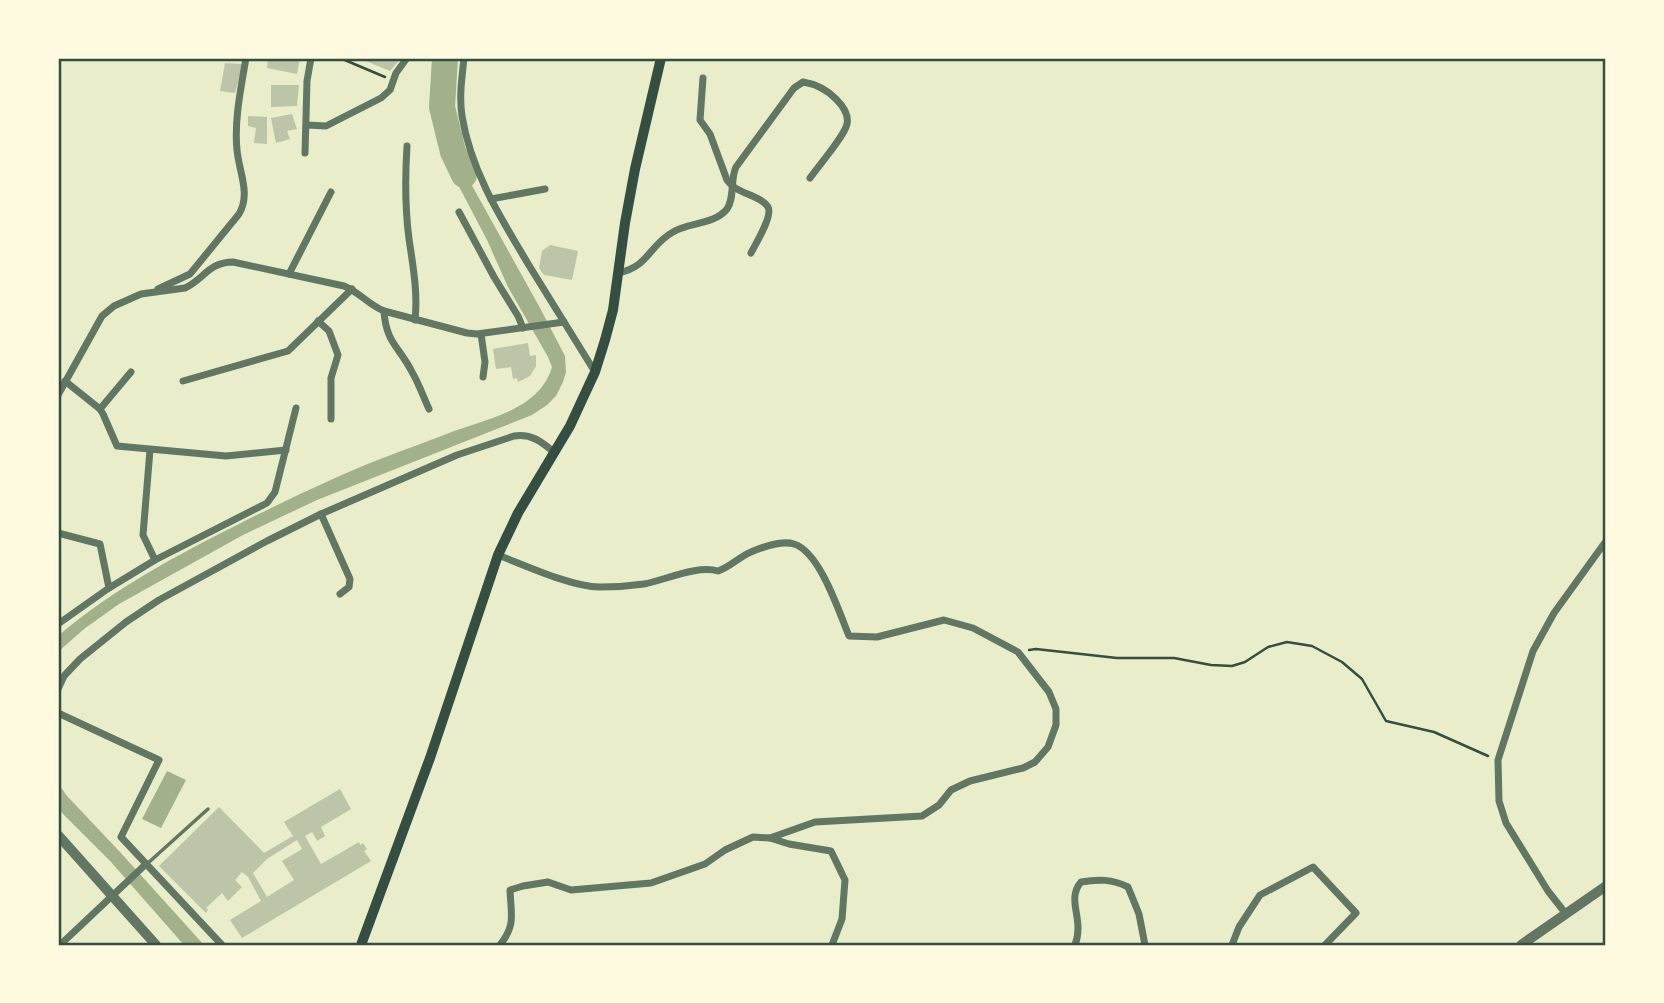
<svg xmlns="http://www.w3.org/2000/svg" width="1664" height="1003" viewBox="0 0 1664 1003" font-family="'Space Grotesk',sans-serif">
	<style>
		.water { fill: #a3b18a }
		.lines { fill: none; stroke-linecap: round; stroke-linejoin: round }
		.river { stroke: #a3b18a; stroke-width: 26 }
		.building { fill: #bcc5a7; fill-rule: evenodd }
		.path { stroke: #344e41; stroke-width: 2.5 }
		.service { stroke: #617663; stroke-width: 3.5 }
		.minor { stroke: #617663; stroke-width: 7 }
		.tertiary { stroke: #617663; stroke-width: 10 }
		.secondary { stroke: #344e41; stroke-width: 10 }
		.neatline { fill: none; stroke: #344e41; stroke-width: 2.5 }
	</style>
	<rect width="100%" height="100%" fill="#e9edc9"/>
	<g class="water">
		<path d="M436 58H449L446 116 444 126 465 173 540 308 565 356 566 372 563 382 556 396 547 405 532 415 317 500 243 535 119 604 84 629 58 652V636C112 590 175 556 239 524 270 508 302 493 335 478 370 462 407 449 444 435 481 420 539 412 552 367L548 357 508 287 487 240 442 154 445 152 431 107V93Z"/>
		<polygon points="167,771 186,780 161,828 142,819"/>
		<polygon points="58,783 67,796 120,852 204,945 184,945 111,862 63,814 58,807"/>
	</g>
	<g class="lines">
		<polyline class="river" points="445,58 442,107 453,152 464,175"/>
	</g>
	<g class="building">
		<polygon points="268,58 300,58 297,74 267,68"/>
		<polygon points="369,58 401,58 390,71 366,61"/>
		<polygon points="225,63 243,64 235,93 220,91"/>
		<polygon points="271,85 299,85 297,106 271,107"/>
		<polygon points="292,114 297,129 287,131 290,139 276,143 271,118"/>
		<polygon points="248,116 267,117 267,144 254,143 256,128 248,126"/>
		<polygon points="550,245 578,251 572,280 544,275 539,268 542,251"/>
		<polygon points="528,343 530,356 536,355 536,366 530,376 518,382 517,378 513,379 511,367 496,369 493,349"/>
		<path d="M340 789 351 809 321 827 325 836 317 841 312 832 305 836 321 864 359 842 360 845 363 843 367 849 364 851 371 861 242 938 230 920 261 901 248 877 242 872 235 880 242 887 228 901 222 893 206 908 208 910 206 913 159 866 219 807 264 853 293 836 284 822ZM297 840 302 849 282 861 294 880 267 897 253 873 267 859Z"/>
	</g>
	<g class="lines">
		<g class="path">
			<polyline points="340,58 385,77"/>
			<polyline points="1029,650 1036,649 1117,658 1174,658 1211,665 1232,666 1245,662 1268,647 1287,642 1312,646 1342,662 1362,679 1386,721 1434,732 1488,756"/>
		</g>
		<polyline class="service" points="148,863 208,809"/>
		<g class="minor">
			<path d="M464 58C462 78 459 96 462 116 471 172 502 220 530 267 552 302 573 337 595 372"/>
			<path d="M703 78 700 120 710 134 727 180C732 187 737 189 745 193 752 196 764 200 768 207 773 216 756 243 751 253"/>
			<polyline points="307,125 326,126 381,98 390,90 396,73 407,58"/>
			<path d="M407 146C405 177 405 208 409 239 413 266 418 293 415 320"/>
			<polyline points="305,153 307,81 311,58"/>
			<polyline points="491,199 545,189"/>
			<polyline points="459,212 494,277 518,316 523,328"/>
			<path d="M618 273C649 267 649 245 673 232 689 222 714 225 727 209 735 197 730 180 736 167L794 88 803 82C816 84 827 90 836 99 843 106 849 115 847 124 844 137 819 165 810 178"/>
			<polyline points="289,274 331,192"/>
			<path d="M158 289 190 274 239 214C251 194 239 172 237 150 234 120 241 88 246 58"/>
			<path d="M384 311C386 343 399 346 412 372 419 384 423 396 429 409"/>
			<polyline points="318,321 329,331 338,355 331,378 331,419"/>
			<polyline points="481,334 485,362 483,377"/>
			<polyline points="65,381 100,409 103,414 117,446 226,456 286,450"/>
			<polyline points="183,381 288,351 352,289"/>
			<path d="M58 395 102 316 114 306 141 294 185 288C204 279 209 262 233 262L344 286C359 292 369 305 384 311L467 333 477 334 564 322"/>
			<polyline points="100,409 131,372"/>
			<polyline points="150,450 143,535 155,560"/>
			<polyline points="321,514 350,579 349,587 340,594"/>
			<polyline points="58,533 100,544 109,588"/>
			<path d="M498 555C524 565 574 588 601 587 615 587 630 586 644 584 665 580 697 565 718 571 730 567 739 557 751 552 763 547 781 540 794 544 820 552 839 612 849 636L877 637 944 620 973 628 1018 652 1049 692 1056 709V725L1048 747 1035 762 1023 768 970 781 951 790 939 805 922 816 815 822 770 838"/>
			<polyline points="58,624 109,588 155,560 267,503 275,492 296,408"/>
			<path d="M58 689 64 676 80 659 126 622 159 600 267 541 321 514 457 455 514 436C531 433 542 442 555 453"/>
			<polyline points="58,713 159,760 121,837 222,945"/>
			<polyline points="1566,914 1548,891 1506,823 1499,801 1498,760 1533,651 1554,613 1606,541"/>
			<polyline points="60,945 146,864"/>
			<path d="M500 945C516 925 511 915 510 890L523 886 548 882 571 890 651 883 705 864 725 850 753 837 770 838 789 844 831 851 845 880 842 919 832 945"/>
			<path d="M1075 945C1077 940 1078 933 1078 928 1078 911 1069 896 1081 882 1098 879 1112 879 1128 887L1139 914 1145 945"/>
			<polyline points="1232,945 1239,927 1260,895 1313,867 1356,913 1325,945"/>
		</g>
		<g class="tertiary">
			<polyline points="58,835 156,945"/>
			<polyline points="1521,945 1606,886"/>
		</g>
		<polyline class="secondary" points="361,945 430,758 498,555 518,513 570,426 595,372 605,340 613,310 625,223 635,169 661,58"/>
	</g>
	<rect width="1664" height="1003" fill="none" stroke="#fefae0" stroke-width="119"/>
	<rect x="60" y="60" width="1544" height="884" class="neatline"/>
</svg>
